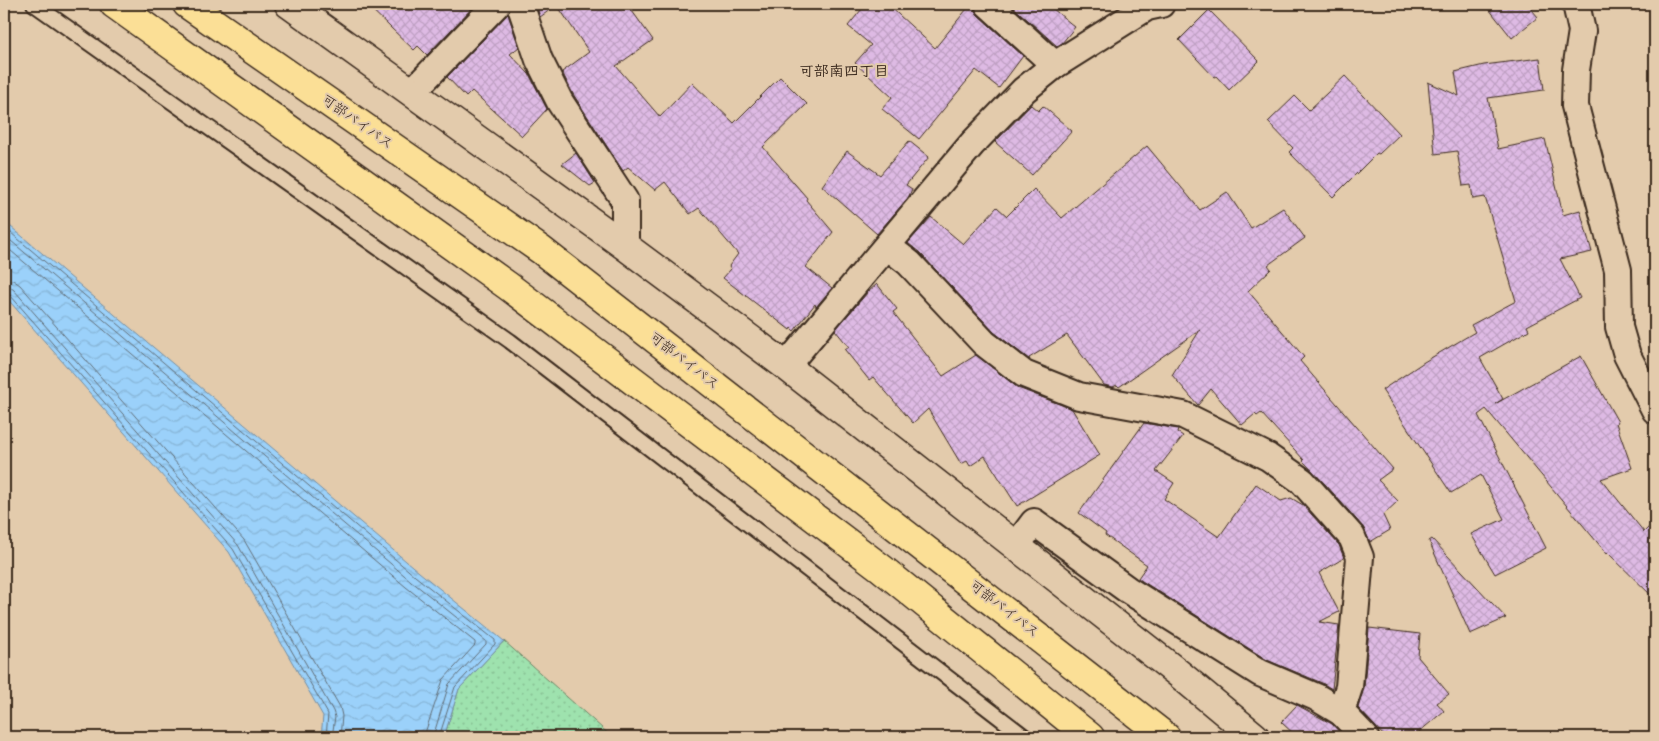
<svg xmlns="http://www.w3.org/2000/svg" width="1659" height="741" viewBox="0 0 1659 741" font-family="Kalam,'Klee One',sans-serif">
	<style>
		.grass { fill: url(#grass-dots); stroke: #6c8666 }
		.water { fill: url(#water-waves); stroke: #758ea2 }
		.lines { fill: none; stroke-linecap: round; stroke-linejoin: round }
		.shore { stroke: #616d76; stroke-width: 1 }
		.building { fill: url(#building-cross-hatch); stroke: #3b2a1e }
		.lane-casing { stroke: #3b2a1e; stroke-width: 18 }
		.street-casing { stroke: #3b2a1e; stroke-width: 30 }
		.secondary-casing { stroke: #3b2a1e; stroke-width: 31 }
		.highway-casing { stroke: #3b2a1e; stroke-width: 31 }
		.lane { stroke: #e3cbac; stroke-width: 14 }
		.street { stroke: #e3cbac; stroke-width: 26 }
		.secondary { stroke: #e3cbac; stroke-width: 28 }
		.highway { stroke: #fbdf96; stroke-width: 28 }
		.labels { text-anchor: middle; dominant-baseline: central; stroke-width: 4; stroke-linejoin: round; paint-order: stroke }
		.street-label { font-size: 14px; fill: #3b2a1e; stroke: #e3cbac }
		.neighbourhood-label { font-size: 15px; font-weight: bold; fill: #3b2a1e; stroke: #e3cbac }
	</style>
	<defs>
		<pattern id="grass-dots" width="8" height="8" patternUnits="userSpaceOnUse" patternTransform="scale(1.25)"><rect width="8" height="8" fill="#9ee2ae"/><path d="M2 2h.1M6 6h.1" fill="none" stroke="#89c295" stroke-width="1.8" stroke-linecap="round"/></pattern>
		<pattern id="water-waves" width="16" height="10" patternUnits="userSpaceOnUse" patternTransform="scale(1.25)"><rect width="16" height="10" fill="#9bd1fa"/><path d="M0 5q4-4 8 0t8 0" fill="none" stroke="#86b4d6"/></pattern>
		<pattern id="building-cross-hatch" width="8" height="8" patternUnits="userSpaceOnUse" patternTransform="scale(1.25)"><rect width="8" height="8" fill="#debae4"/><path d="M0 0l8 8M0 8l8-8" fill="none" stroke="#bfa0c3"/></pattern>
	</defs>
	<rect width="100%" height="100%" fill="#e3cbac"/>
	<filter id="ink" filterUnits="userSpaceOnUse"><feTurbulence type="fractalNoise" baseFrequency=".02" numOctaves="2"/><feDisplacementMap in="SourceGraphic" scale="10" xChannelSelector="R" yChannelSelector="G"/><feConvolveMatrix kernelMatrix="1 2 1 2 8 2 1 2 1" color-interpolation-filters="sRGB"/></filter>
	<g filter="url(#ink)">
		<polygon class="grass" points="504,641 612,737 444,737 459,689"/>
		<polygon class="water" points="4,221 419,572 504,641 459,689 444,737 321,737 323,716 229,552 4,295"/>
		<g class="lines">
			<g class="shore">
				<polyline points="4,227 415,576 495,640 495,644 455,687 439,737"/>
				<polyline points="4,235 411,581 486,641 486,644 449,684 433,737"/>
				<polyline points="4,245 406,587 475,642 475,645 443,680 426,730 426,737"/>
				<polyline points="4,279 13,280 20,285 244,540 340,707 342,716 340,737"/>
				<polyline points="4,286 10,287 14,290 238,545 333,711 335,717 332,737"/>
				<polyline points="4,293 10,295 233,549 328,714 326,737"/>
			</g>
		</g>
		<g class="building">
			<polygon points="366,4 476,4 427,55 418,46 414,50"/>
			<polygon points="536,4 627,4 653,40 616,66 660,117 692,83 734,123 780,77 807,104 763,147 807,198 806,200 833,232 806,267 832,288 816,307 815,304 794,331 791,328 790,330 723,278 731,269 729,266 738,254 699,208 690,214 665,182 655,190 628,167 623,171 573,94 562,72 589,52 557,5 540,17"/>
			<polygon points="866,4 887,4 935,48 971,4 973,4 974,9 978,15 1023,56 999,88 976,70 919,139 882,109 892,97 855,63 871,45 848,26"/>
			<polygon points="1010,4 1047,4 1075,27 1062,43 1057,46"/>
			<polygon points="1485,4 1527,4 1538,17 1512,38"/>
			<polygon points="1209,10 1259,61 1229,90 1216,76 1214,77 1179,40"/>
			<polygon points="508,14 519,47 510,54 529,74 547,109 522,136 472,91 466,97 447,77"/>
			<polygon points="1540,58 1544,90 1488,98 1498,149 1545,139 1563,215 1580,210 1592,252 1560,259 1580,298 1527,326 1529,330 1480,358 1503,399 1495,404 1581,356 1618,422 1616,423 1632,468 1601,479 1644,532 1655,521 1655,599 1608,553 1607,554 1486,409 1478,415 1546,548 1495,574 1471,534 1504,519 1481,475 1451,493 1382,390 1424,362 1475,332 1471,325 1516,301 1485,197 1473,199 1471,185 1463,186 1457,151 1435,154 1428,82 1459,96 1455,72 1484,65"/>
			<polygon points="1345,76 1400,134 1379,154 1377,153 1333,197 1289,152 1293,148 1268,122 1295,96 1309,110"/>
			<polygon points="1031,105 1038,111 1043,106 1072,131 1032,175 995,142"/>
			<polygon points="909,141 929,157 906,185 912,189 908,198 877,234 822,186 847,151 880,175"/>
			<polygon points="1147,146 1200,210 1227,192 1251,228 1283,208 1305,238 1268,265 1271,269 1248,291 1304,357 1300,361 1393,469 1378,480 1398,501 1383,515 1390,530 1370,542 1363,527 1326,485 1303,461 1304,460 1261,413 1257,416 1255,414 1242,425 1211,389 1198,405 1172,375 1200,330 1119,387 1117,385 1113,387 1104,385 1067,335 1029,358 1030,360 994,332 920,253 908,243 931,217 963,244 997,207 1007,216 1034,189 1062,218"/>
			<polygon points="576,153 595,183 590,186 562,164"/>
			<polygon points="877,284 897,309 893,312 943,376 976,355 1018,388 1072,409 1100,455 1017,506 985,456 970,466 967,461 961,464 928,409 913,423 873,377 869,380 845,350 849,347 835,330 868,292"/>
			<polygon points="1144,423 1178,429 1177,432 1183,436 1156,471 1174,483 1164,499 1219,537 1256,484 1281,501 1291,498 1303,505 1339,545 1344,558 1319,573 1339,612 1319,622 1339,625 1332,689 1322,683 1267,660 1142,581 1138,578 1147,565 1105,535 1106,533 1079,513"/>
			<polygon points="1432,539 1506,618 1470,634 1429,541"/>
			<polygon points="1369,628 1420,634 1418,657 1449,694 1437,703 1444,711 1413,737 1385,737 1358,708 1364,688"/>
			<polygon points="1297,705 1332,724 1344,737 1297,737 1281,722"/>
		</g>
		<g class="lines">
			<defs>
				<polyline id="lane" points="34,4 510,341 1025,737"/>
				<g id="street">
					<polyline points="520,4 539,60 560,102 625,201 625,246"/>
					<polyline points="988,4 1055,65"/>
					<polyline points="1576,4 1582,31 1576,70 1575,106 1618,270 1619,327 1627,355 1655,410"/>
					<polyline points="412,92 497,4"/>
					<polyline points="887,246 909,263 984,343 1024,374 1079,396 1183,415 1268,457 1302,481 1352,537 1360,557 1349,687 1341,712"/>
					<polyline points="786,366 972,144 1024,90 1055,65 1147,7 1161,4"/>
					<polyline points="1016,546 1034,522 1128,590 1260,673 1316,697 1341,712 1365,737"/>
				</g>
				<polyline id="secondary" points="289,4 625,246 786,366 1178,673 1255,737"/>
				<g id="highway">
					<polyline points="114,4 508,286 881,568 1090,737"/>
					<polyline points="187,4 541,250 1166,737"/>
				</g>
			</defs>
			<use href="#lane" class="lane-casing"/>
			<use href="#street" class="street-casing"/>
			<use href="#secondary" class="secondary-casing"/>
			<use href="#highway" class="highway-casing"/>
			<use href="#lane" class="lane"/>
			<use href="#street" class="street"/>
			<use href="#secondary" class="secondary"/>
			<use href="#highway" class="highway"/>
		</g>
	</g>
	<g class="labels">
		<g class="street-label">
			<text transform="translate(357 122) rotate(35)">可部バイパス</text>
			<text transform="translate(684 361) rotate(38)">可部バイパス</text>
			<text transform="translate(1004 609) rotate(38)">可部バイパス</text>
		</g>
		<g class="neighbourhood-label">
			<text x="844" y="72">可部南四丁目</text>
		</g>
	</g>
	<rect width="1659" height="741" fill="none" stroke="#e3cbac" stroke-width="20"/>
	<rect x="10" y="10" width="1639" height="721" fill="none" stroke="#3b2a1e" stroke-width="2" filter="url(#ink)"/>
</svg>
